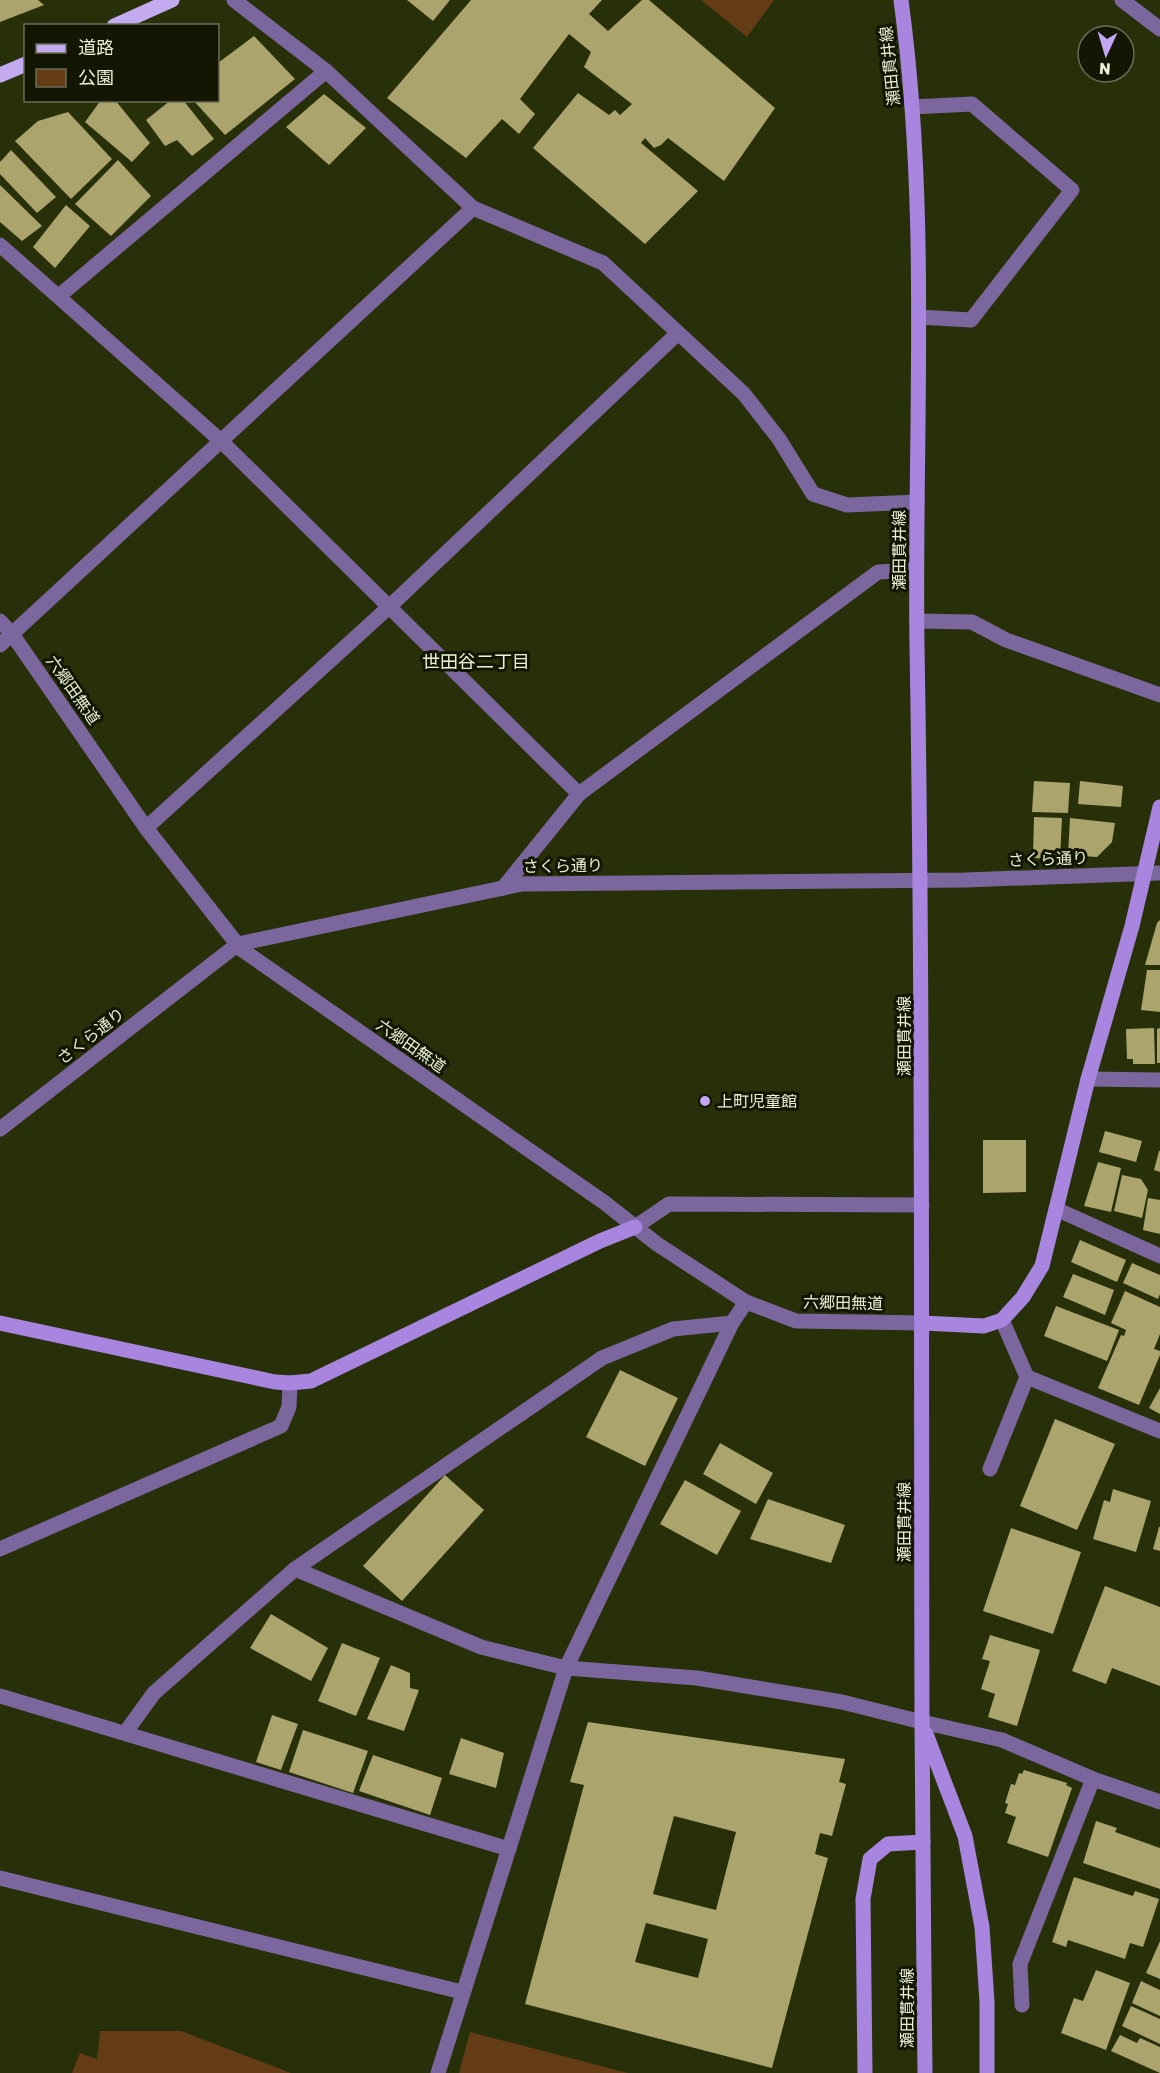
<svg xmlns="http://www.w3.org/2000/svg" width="1160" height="2073" viewBox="0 0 1160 2073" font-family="Rubik,'Noto Sans JP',sans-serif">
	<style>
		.green { fill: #643c16 }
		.building { fill: #aca46d; fill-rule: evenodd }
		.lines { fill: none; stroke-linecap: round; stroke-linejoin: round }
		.lane { stroke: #7b669e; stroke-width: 15 }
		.street { stroke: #7b669e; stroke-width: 15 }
		.secondary { stroke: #a885df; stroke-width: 15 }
		.primary { stroke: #c4aaef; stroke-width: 15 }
		.poi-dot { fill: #c3a7f2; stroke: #121603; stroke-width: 2 }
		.labels { text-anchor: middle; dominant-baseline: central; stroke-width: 6; stroke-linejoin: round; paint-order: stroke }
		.street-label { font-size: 16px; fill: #e9f1d6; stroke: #121603 }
		.poi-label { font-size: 16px; fill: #e9f1d6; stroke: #121603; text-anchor: start }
		.neighbourhood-label { font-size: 18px; fill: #e9f1d6; stroke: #121603 }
	</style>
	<rect width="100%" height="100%" fill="#273009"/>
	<g class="green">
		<polygon points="701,0 774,0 747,37"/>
		<polygon points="100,2031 181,2031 291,2073 72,2073 80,2053 97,2059"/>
		<polygon points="470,2032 628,2073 459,2073"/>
	</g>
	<g class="building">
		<polygon points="0,0 38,0 44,5 0,22"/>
		<polygon points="407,0 450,0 433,21"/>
		<polygon points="471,0 602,0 589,14 608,31 642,0 649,0 775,108 724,181 668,138 661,145 654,148 645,138 641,143 698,191 645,244 533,148 578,93 609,115 615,110 620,115 632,104 584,67 591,52 569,34 520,99 535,114 519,134 502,119 466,158 387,98"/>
		<polygon points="254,36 295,79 225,135 193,100 218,100 218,63"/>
		<polygon points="324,94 366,128 329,165 286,127"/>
		<polygon points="101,100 115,100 150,143 132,162 85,122"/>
		<polygon points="171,100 183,100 214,139 192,156 177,140 165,146 146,120"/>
		<polygon points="68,112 112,159 71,199 15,141 38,121"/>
		<polygon points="11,150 56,197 37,213 0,174 0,162"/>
		<polygon points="118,160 151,196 111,236 75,204"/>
		<polygon points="0,185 42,226 22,241 0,222"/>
		<polygon points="66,205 90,226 55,268 33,247"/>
		<polygon points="1034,781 1070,783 1068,813 1032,812"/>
		<polygon points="1080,781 1123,786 1121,807 1078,804"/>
		<polygon points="1034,817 1062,818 1060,859 1033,858"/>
		<polygon points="1070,818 1115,823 1112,842 1097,857 1068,855"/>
		<polygon points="1160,920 1160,965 1145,965 1157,923"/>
		<polygon points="1147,970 1160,970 1160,1012 1141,1010"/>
		<polygon points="1154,1028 1155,1064 1133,1064 1133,1059 1127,1059 1126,1029"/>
		<polygon points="1160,1028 1160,1063 1157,1063 1157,1029"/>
		<polygon points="1105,1131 1142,1141 1136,1162 1099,1152"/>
		<polygon points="983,1140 1026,1140 1026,1192 983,1193"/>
		<polygon points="1159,1151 1160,1151 1160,1172 1154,1170"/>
		<polygon points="1098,1162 1121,1168 1111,1212 1084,1206"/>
		<polygon points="1122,1175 1141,1179 1148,1190 1142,1218 1114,1211"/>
		<polygon points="1148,1198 1160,1200 1160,1234 1143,1230"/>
		<polygon points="1080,1240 1126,1260 1117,1282 1071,1262"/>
		<polygon points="1132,1263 1160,1275 1160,1294 1158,1299 1123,1283"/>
		<polygon points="1073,1274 1114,1290 1105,1315 1063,1297"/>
		<polygon points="1125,1291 1160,1307 1160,1334 1154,1349 1160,1351 1160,1355 1139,1405 1098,1388 1121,1335 1124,1336 1126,1330 1111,1323"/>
		<polygon points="1056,1306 1119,1330 1107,1361 1044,1336"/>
		<polygon points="620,1370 678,1398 645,1466 586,1437"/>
		<polygon points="1160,1388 1160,1414 1149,1408"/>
		<polygon points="1055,1419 1115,1444 1077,1530 1020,1506"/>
		<polygon points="720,1443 773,1473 756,1504 703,1474"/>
		<polygon points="445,1475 484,1510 402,1601 363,1566"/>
		<polygon points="685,1480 741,1511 717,1555 660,1524"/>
		<polygon points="1113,1489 1151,1501 1136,1552 1093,1539 1104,1500 1110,1502"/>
		<polygon points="768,1499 845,1525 831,1563 750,1539"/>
		<polygon points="1159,1527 1160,1527 1160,1551 1153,1549"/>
		<polygon points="1011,1528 1081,1552 1053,1634 983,1611"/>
		<polygon points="1105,1586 1160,1607 1160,1686 1112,1668 1106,1684 1072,1671"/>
		<polygon points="271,1614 328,1648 311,1681 250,1648"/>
		<polygon points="990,1635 1040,1650 1017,1726 988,1717 995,1694 981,1689 990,1661 982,1659"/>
		<polygon points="342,1643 380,1658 356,1716 318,1701"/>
		<polygon points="391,1665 410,1673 410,1688 419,1690 404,1731 367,1719"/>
		<polygon points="272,1715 298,1724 281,1770 256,1762"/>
		<path d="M588 1722 845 1759 839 1782 846 1784 832 1836 820 1833 815 1854 828 1858 772 2068 525 2004 584 1785 570 1782ZM674 1816 736 1832 716 1910 653 1894ZM646 1923 708 1939 698 1978 635 1962Z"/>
		<polygon points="303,1730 368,1751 353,1793 289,1772"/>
		<polygon points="461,1738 504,1753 496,1788 449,1774"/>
		<polygon points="373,1755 442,1778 430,1815 359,1791"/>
		<polygon points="1024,1770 1067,1783 1066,1785 1072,1788 1048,1857 1007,1843 1016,1817 1005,1813 1008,1804 1005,1803 1011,1784 1015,1785 1019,1773 1022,1774"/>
		<polygon points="1096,1821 1117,1828 1115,1832 1160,1848 1160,1889 1083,1863"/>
		<polygon points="1074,1877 1133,1896 1135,1891 1159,1899 1143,1947 1130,1943 1125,1959 1068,1940 1066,1947 1052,1942"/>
		<polygon points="1160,1941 1160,1979 1146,1973"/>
		<polygon points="1096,1970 1130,1983 1106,2050 1061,2033 1074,1998 1083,2001"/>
		<polygon points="1141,1981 1160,1990 1160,2016 1132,2003"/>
		<polygon points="1131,2006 1160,2019 1160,2044 1122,2026"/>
		<polygon points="1120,2035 1137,2043 1140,2038 1160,2047 1160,2073 1111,2051"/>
	</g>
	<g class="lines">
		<g class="lane">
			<polyline points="59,296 326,71"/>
			<polyline points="1088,1079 1160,1080"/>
			<polyline points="990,1469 1027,1377"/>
		</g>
		<g class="street">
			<polyline points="234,0 326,71 473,208 603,263 744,394 779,439 813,494 847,505 917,502"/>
			<polyline points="1122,0 1160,29"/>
			<polyline points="912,107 972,104 1072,190 971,320 919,317"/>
			<polyline points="0,245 220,440 579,794"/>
			<polyline points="0,621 12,634 146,828 241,949 605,1203 657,1244 746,1302 796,1321 923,1323"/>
			<polyline points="917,621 972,622 1006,640 1160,695"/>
			<polyline points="0,645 473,208"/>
			<polyline points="146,828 389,607 678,333"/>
			<polyline points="503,888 579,794 878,572 916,570"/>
			<polyline points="0,1129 238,944 522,884 965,880 1160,873"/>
			<polyline points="1056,1209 1160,1256"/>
			<polyline points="635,1227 669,1204 922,1205"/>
			<polyline points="1002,1320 1027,1377 1160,1431"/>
			<polyline points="0,1549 281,1426 289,1407 290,1383"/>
			<polyline points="295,1569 481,1647 566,1668 697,1678 842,1702 922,1722 1002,1740 1093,1779 1160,1802"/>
			<polyline points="0,1696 509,1849"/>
			<polyline points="125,1733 154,1693 295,1569 602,1358 673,1329 732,1323"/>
			<polyline points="0,1878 462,1992"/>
			<polyline points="1022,2005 1020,1964 1093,1779"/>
			<polyline points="438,2073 566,1668 732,1323 746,1302"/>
		</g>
		<g class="secondary">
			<path d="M901 0C930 214 914 430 917 645 923 1003 921 1361 922 1719 922 1837 924 1955 925 2073"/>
			<polyline points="0,1323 275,1382 290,1383 311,1381 600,1241 635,1227"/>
			<polyline points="923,1323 984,1326 1002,1320 1023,1297 1042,1266 1088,1079 1132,926 1160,807"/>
			<polyline points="926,1734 965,1836 982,1927 987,2002 987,2073"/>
			<polyline points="865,2073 863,1899 870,1859 888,1844 923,1842"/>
		</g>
		<g class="primary">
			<polyline points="114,26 172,0"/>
			<polyline points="0,75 26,64"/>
		</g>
	</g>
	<circle class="poi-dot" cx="705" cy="1101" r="6"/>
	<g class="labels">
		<g class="street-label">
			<text transform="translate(890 66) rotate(-96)">瀬田貫井線</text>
			<text transform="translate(899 550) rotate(-90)">瀬田貫井線</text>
			<text transform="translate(73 690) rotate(55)">六郷田無道</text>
			<text transform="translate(1048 859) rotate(-2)">さくら通り</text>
			<text transform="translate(563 866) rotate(-1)">さくら通り</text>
			<text transform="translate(91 1036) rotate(-38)">さくら通り</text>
			<text transform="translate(904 1036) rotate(-90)">瀬田貫井線</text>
			<text transform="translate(411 1046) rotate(35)">六郷田無道</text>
			<text transform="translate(843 1303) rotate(1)">六郷田無道</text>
			<text transform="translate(904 1522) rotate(-90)">瀬田貫井線</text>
			<text transform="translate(907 2008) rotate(-90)">瀬田貫井線</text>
		</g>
		<g class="poi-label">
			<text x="717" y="1101">上町児童館</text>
		</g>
		<g class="neighbourhood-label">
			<text x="476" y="662">世田谷二丁目</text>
		</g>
	</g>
	<rect x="24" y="24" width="195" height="78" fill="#121603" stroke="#686e57" stroke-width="1.5"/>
	<rect x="36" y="44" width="30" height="9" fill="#c4aaef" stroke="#686e57" stroke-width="1.5"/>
	<text x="78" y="54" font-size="18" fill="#e9f1d6">道路</text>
	<rect x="36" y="69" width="30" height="18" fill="#643c16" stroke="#686e57" stroke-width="1.5"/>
	<text x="78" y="84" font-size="18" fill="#e9f1d6">公園</text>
	<g transform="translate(1106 54) rotate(184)"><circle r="28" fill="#121603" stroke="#686e57" stroke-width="1.5"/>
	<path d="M0-4.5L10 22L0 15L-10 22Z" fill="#c3a7f2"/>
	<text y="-9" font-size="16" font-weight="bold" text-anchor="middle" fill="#e9f1d6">N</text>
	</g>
</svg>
